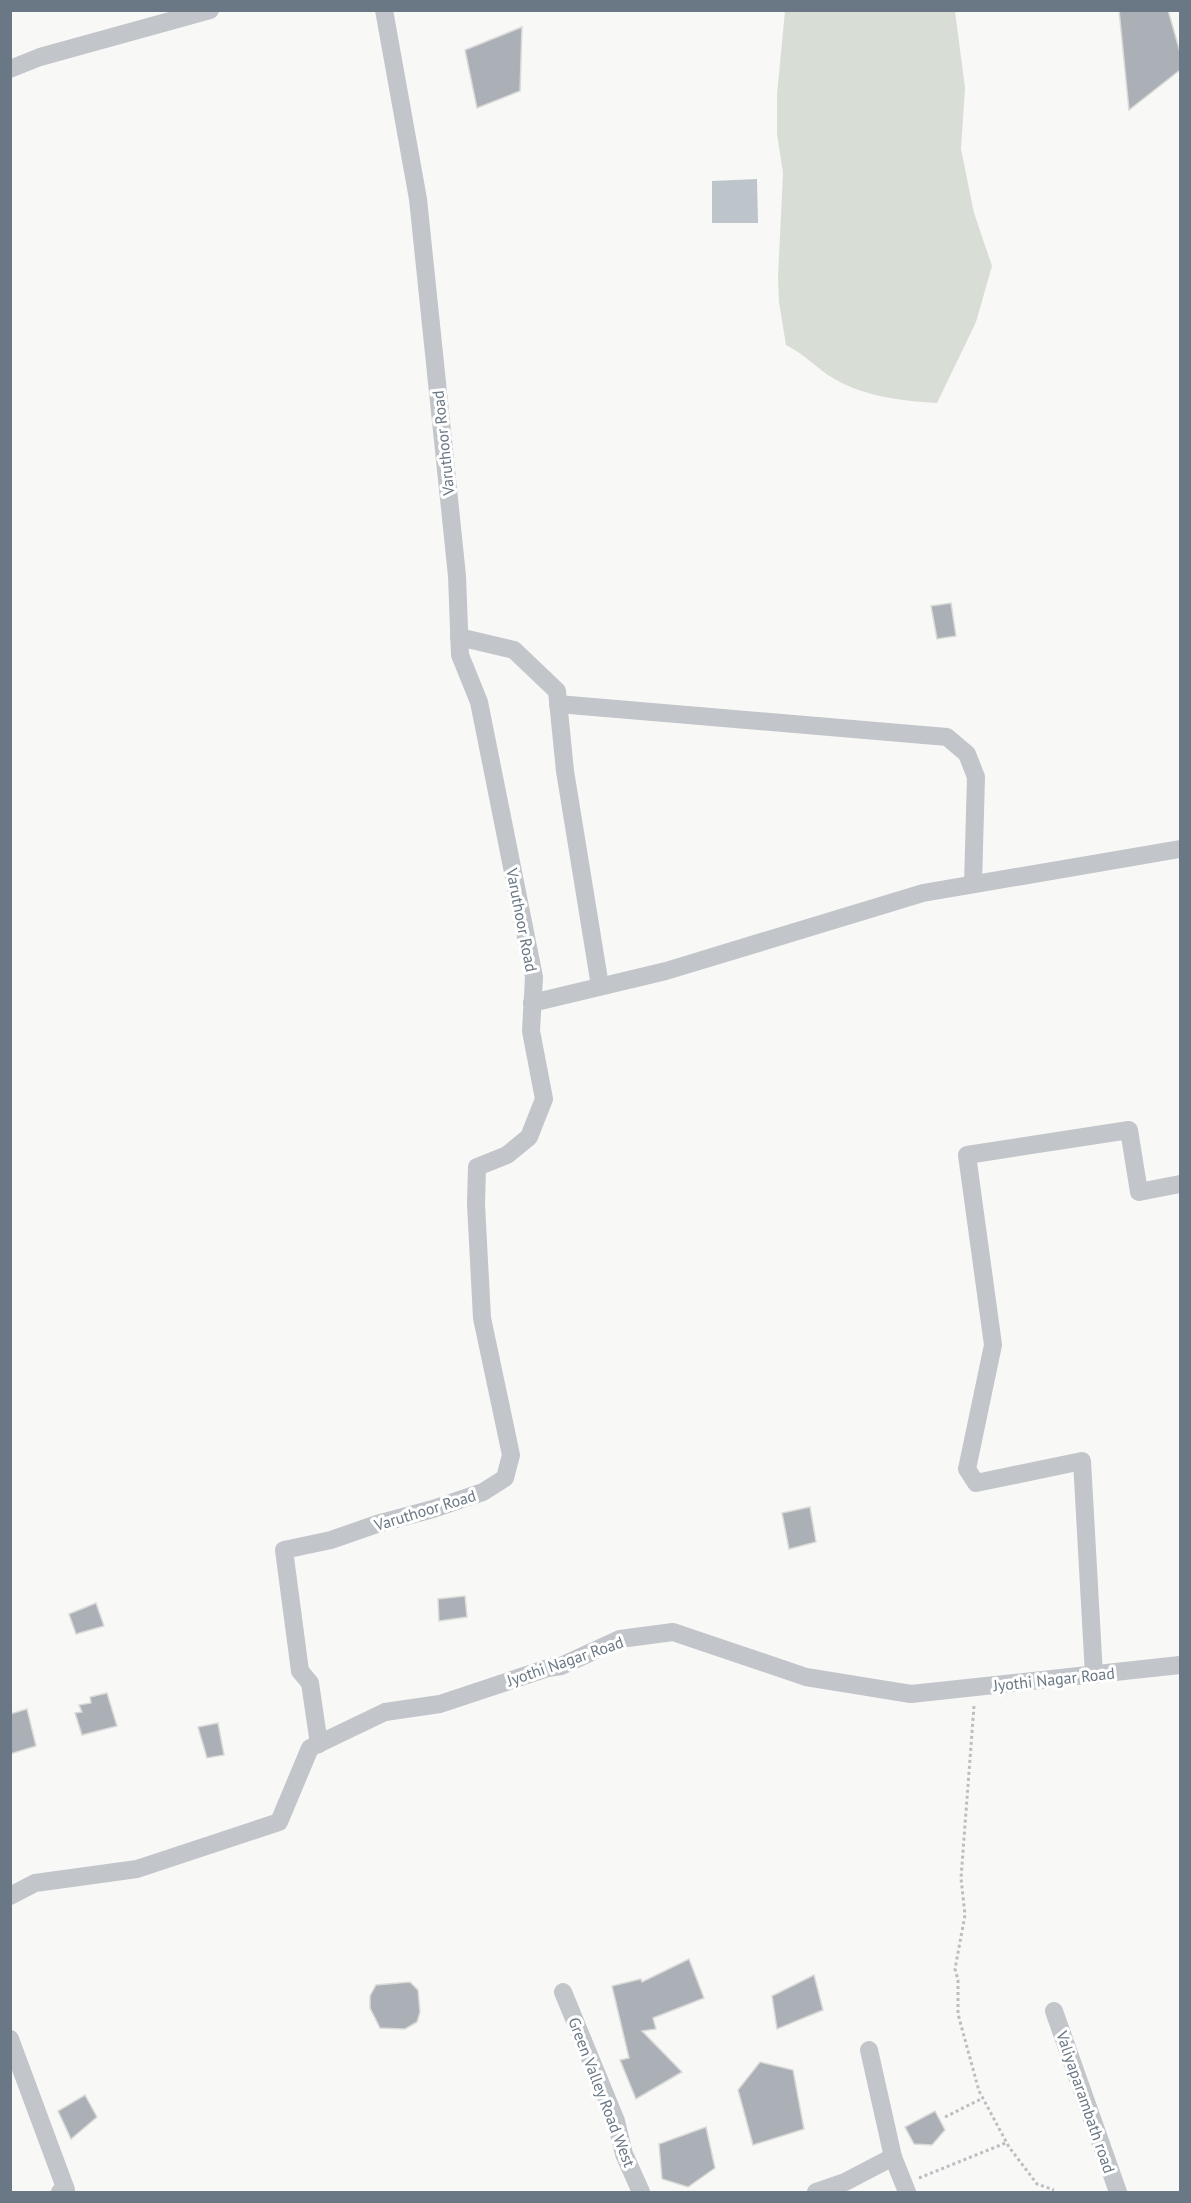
<svg xmlns="http://www.w3.org/2000/svg" width="1191" height="2203" viewBox="0 0 1191 2203" font-family="'PT Sans',sans-serif">
	<style>
		.green { fill: #d8ddd5 }
		.water { fill: #bdc5cb }
		.building { fill: #aab0b6; stroke: #dadad8; stroke-width: 1.5 }
		.lines { fill: none; stroke-linecap: round; stroke-linejoin: round }
		.path { stroke: #bcbec1; stroke-width: 3; stroke-dasharray: 3 3; stroke-linecap: butt }
		.minor { stroke: #c2c5c9; stroke-width: 18 }
		.labels { text-anchor: middle; dominant-baseline: central; stroke-width: 6; stroke-linejoin: round; paint-order: stroke }
		.street-label { font-size: 16px; fill: #6a7784; stroke: #fff }
	</style>
	<rect width="100%" height="100%" fill="#f8f8f6"/>
	<path class="green" d="M785 11H955L965 88 961 149 974 213 992 266 976 322 937 403C900 401 860 396 828 375 814 365 802 353 786 345L779 302 778 277 783 173 777 134V95Z"/>
	<polygon class="water" points="757,179 758,223 712,223 712,181"/>
	<g class="building">
		<polygon points="1119,10 1168,10 1180,52 1180,70 1129,110"/>
		<polygon points="522,27 520,91 477,108 465,50"/>
		<polygon points="951,603 956,636 937,639 931,606"/>
		<polygon points="810,1507 816,1542 789,1549 782,1513"/>
		<polygon points="465,1596 467,1617 439,1621 438,1599"/>
		<polygon points="96,1603 104,1626 76,1634 69,1614"/>
		<polygon points="107,1693 117,1726 82,1735 75,1713 82,1712 79,1705 91,1703 90,1697"/>
		<polygon points="27,1709 36,1746 10,1754 10,1714"/>
		<polygon points="218,1723 224,1755 207,1758 198,1727"/>
		<polygon points="689,1959 704,1998 653,2018 656,2029 642,2031 682,2072 636,2099 620,2060 629,2058 612,1986 641,1979 642,1982"/>
		<polygon points="814,1975 823,2010 777,2029 772,1996"/>
		<polygon points="410,1982 418,1990 420,2012 417,2022 405,2029 380,2028 370,2008 370,1996 376,1985"/>
		<polygon points="760,2062 793,2070 804,2129 753,2145 738,2090"/>
		<polygon points="85,2095 97,2117 71,2139 58,2111"/>
		<polygon points="935,2111 945,2130 932,2145 914,2144 905,2127"/>
		<polygon points="706,2127 715,2168 688,2187 662,2179 659,2144"/>
	</g>
	<g class="lines">
		<g class="path">
			<polyline points="974,1706 961,1878 965,1915 955,1969 958,1980 958,2014 979,2091 1009,2147 1037,2184 1054,2190"/>
			<polyline points="945,2117 983,2098"/>
			<polyline points="919,2178 1008,2142"/>
		</g>
		<g class="minor">
			<polyline points="10,69 40,57 210,10"/>
			<polyline points="459,637 514,650 557,691 565,771 600,986"/>
			<polyline points="558,704 947,737 967,754 976,777 973,884"/>
			<polyline points="532,1003 666,971 923,893 1180,849"/>
			<polyline points="1094,1675 1082,1461 976,1483 967,1469 993,1345 967,1155 1129,1130 1139,1192 1180,1184"/>
			<polyline points="319,1744 310,1683 300,1671 284,1550 331,1540 377,1524 433,1509 483,1492 505,1478 511,1455 482,1318 476,1204 477,1167 507,1155 529,1137 544,1099 531,1031 534,977 479,702 460,655 457,576 418,199 384,10"/>
			<polyline points="10,1896 35,1883 137,1869 279,1822 310,1748 385,1712 440,1704 548,1668 561,1666 620,1639 673,1632 806,1677 911,1694 1180,1665"/>
			<polyline points="563,1992 616,2121 624,2154 641,2192"/>
			<polyline points="1054,2011 1118,2192"/>
			<polyline points="10,2039 66,2190 60,2192"/>
			<polyline points="869,2050 893,2157 907,2192"/>
			<polyline points="816,2192 845,2182 893,2157"/>
		</g>
	</g>
	<g class="labels">
		<g class="street-label">
			<text transform="translate(443 443) rotate(-96)">Varuthoor Road</text>
			<text transform="translate(522 920) rotate(79)">Varuthoor Road</text>
			<text transform="translate(425 1510) rotate(-17)">Varuthoor Road</text>
			<text transform="translate(565 1661) rotate(-19)">Jyothi Nagar Road</text>
			<text transform="translate(1054 1679) rotate(-6)">Jyothi Nagar Road</text>
			<text transform="translate(602 2092) rotate(69)">Green Valley Road West</text>
			<text transform="translate(1086 2102) rotate(71)">Valiyaparambath road</text>
		</g>
	</g>
	<rect width="1191" height="2203" fill="none" stroke="#6a7784" stroke-width="24"/>
</svg>
